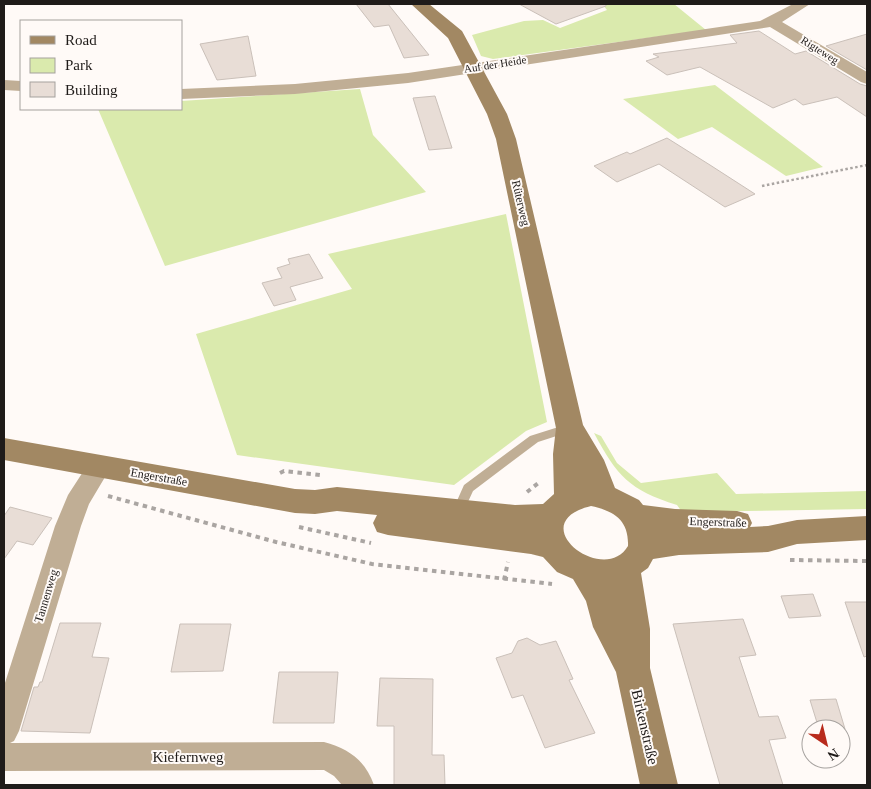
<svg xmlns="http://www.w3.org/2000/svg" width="871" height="789" viewBox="0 0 871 789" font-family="Georgia,serif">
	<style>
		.green { fill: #daeaad }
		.building { fill: #e8ddd6; stroke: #cac0b9 }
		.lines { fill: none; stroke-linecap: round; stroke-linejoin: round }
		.path-far1 { stroke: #aaa5a2; stroke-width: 2.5; stroke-dasharray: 2.5 2.5; stroke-linecap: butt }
		.path { stroke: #aaa5a2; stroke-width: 4; stroke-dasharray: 4.5 4.5; stroke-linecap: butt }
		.lane { fill: #c0ae95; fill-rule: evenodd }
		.street { fill: #c0ae95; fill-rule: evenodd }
		.secondary { fill: #a28863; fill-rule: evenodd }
		.labels { text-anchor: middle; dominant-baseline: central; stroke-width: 4; stroke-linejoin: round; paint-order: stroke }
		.far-street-label { font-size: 11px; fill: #1f1b19; stroke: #fffaf7 }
		.street-label { font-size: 12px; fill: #1f1b19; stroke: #fffaf7 }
		.near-street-label { font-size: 15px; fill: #1f1b19; stroke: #fffaf7 }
	</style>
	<rect width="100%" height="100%" fill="#fffaf7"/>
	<g class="green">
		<polygon points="602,4 674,4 706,30 493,59 481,56 472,35 524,21 543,20 560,28 607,10"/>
		<polygon points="715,85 823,167 786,176 712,127 678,139 623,99"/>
		<polygon points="360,89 373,135 426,192 165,266 98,109 181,109 181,101"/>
		<polygon points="506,214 547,422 526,431 454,485 237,455 196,334 352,289 328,254"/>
		<path d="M594 433 601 436 617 463 641 483 717 473 736 494 867 491V509L682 512 677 505C629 490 617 476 594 433Z"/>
	</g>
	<g class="building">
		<polygon points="356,4 388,4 429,55 404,58 389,25 374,27"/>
		<polygon points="519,4 606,4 606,6 556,24"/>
		<polygon points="759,31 795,54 806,51 860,84 867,86 867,117 837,97 803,105 795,99 773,108 700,67 667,75 646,61 659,57 653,54 737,43 730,35"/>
		<polygon points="867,34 867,70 826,46"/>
		<polygon points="248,36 256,76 217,80 200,44"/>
		<polygon points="435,96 452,148 429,150 413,98"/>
		<polygon points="667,138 710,165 755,194 725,207 659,164 617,182 594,166 627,152 630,154"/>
		<polygon points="309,254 323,278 290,287 296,300 274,306 262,283 282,278 277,268 290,264 288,259"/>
		<polygon points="10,507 52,518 33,545 17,541 4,559 4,516"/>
		<polygon points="813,594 821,616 789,618 781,596"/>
		<polygon points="845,602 867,602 867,656 864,657"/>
		<polygon points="743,619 756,655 739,657 759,717 778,716 786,738 769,740 783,785 720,785 673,624"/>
		<polygon points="60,623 101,623 92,657 109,658 90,733 21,731 34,687 38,687 40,682 42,682"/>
		<polygon points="180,624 231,624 223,671 171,672"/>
		<polygon points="527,638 540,645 556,641 573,679 569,680 595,733 545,748 523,695 512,698 496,658 512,653 518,641"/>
		<polygon points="279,672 338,672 334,723 273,723"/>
		<polygon points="380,678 433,679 432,755 444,755 445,785 394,785 394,726 377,726"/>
		<polygon points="836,699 845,729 819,729 810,700"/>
	</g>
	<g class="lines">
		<polyline class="path-far1" points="762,186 867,165"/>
		<g class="path">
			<polyline points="280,473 284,471 320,475"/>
			<polyline points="527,492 541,481"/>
			<polyline points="108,496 276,542 372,564 552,584"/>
			<polyline points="299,527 371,543"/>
			<polyline points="790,560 867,561"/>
			<polyline points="504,580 508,562"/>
		</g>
		<polygon class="lane" points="568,424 572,425 574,428 572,431 538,442 473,491 462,515 458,517 454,515 452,512 464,485 530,436"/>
		<g class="street">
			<polygon points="793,4 810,4 782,22 867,72 867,84 861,82 770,27 408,83 295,94 181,99 181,89 295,84 408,73 760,21"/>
			<polygon points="4,80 21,81 21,91 4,90"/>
			<path d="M99 458 108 461 111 467 89 504 81 526 19 731 14 741 10 743 324 742C349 749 365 760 374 785H342L334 776 324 770 4 771V686L55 526 68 495 90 461Z"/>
		</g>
		<path class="secondary" d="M411 4H429L462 31 507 114 516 139 583 425 604 460 615 488 639 500 643 505 675 509 737 511 748 514 752 523 750 527 768 526 797 520 867 516V540L797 544 768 552 679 555 653 559 648 568 641 573 650 629V668L678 785H640L616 672 593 627 586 601 573 579 557 572 543 557 531 554 388 535 377 532 373 523 377 515 337 511 315 514 295 513 4 460V438L295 489 315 490 337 487 515 505 543 504 554 494 553 454 556 428 496 139 487 114 448 38ZM591 506C614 511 629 520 628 546 604 587 521 523 591 506Z"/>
	</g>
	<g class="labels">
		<g class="far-street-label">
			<text transform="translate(820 50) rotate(32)">Rigteweg</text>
			<text transform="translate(495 64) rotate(-9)">Auf der Heide</text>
		</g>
		<g class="street-label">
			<text transform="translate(521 203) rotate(77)">Rüterweg</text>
			<text transform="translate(159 477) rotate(10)">Engerstraße</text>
			<text transform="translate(718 522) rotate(2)">Engerstraße</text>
			<text transform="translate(46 596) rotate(-73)">Tannenweg</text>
		</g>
		<g class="near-street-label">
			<text transform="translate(645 727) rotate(77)">Birkenstraße</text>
			<text x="188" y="757">Kiefernweg</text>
		</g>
	</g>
	<rect width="871" height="789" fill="none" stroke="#1f1b19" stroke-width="10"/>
	<rect x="20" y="20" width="162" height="90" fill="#fffaf7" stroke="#a5a19e"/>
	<rect x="30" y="36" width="25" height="8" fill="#a28863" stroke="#a5a19e"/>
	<text x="65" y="45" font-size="15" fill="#1f1b19">Road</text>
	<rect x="30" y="58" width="25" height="15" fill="#daeaad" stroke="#a5a19e"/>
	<text x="65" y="70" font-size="15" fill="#1f1b19">Park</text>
	<rect x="30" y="82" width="25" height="15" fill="#e8ddd6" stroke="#a5a19e"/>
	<text x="65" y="95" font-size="15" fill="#1f1b19">Building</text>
	<g transform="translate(826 744) rotate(145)"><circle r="24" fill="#fffaf7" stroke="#a5a19e"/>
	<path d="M0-4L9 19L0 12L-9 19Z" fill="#b82b1c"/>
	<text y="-8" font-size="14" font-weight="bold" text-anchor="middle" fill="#1f1b19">N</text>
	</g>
</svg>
